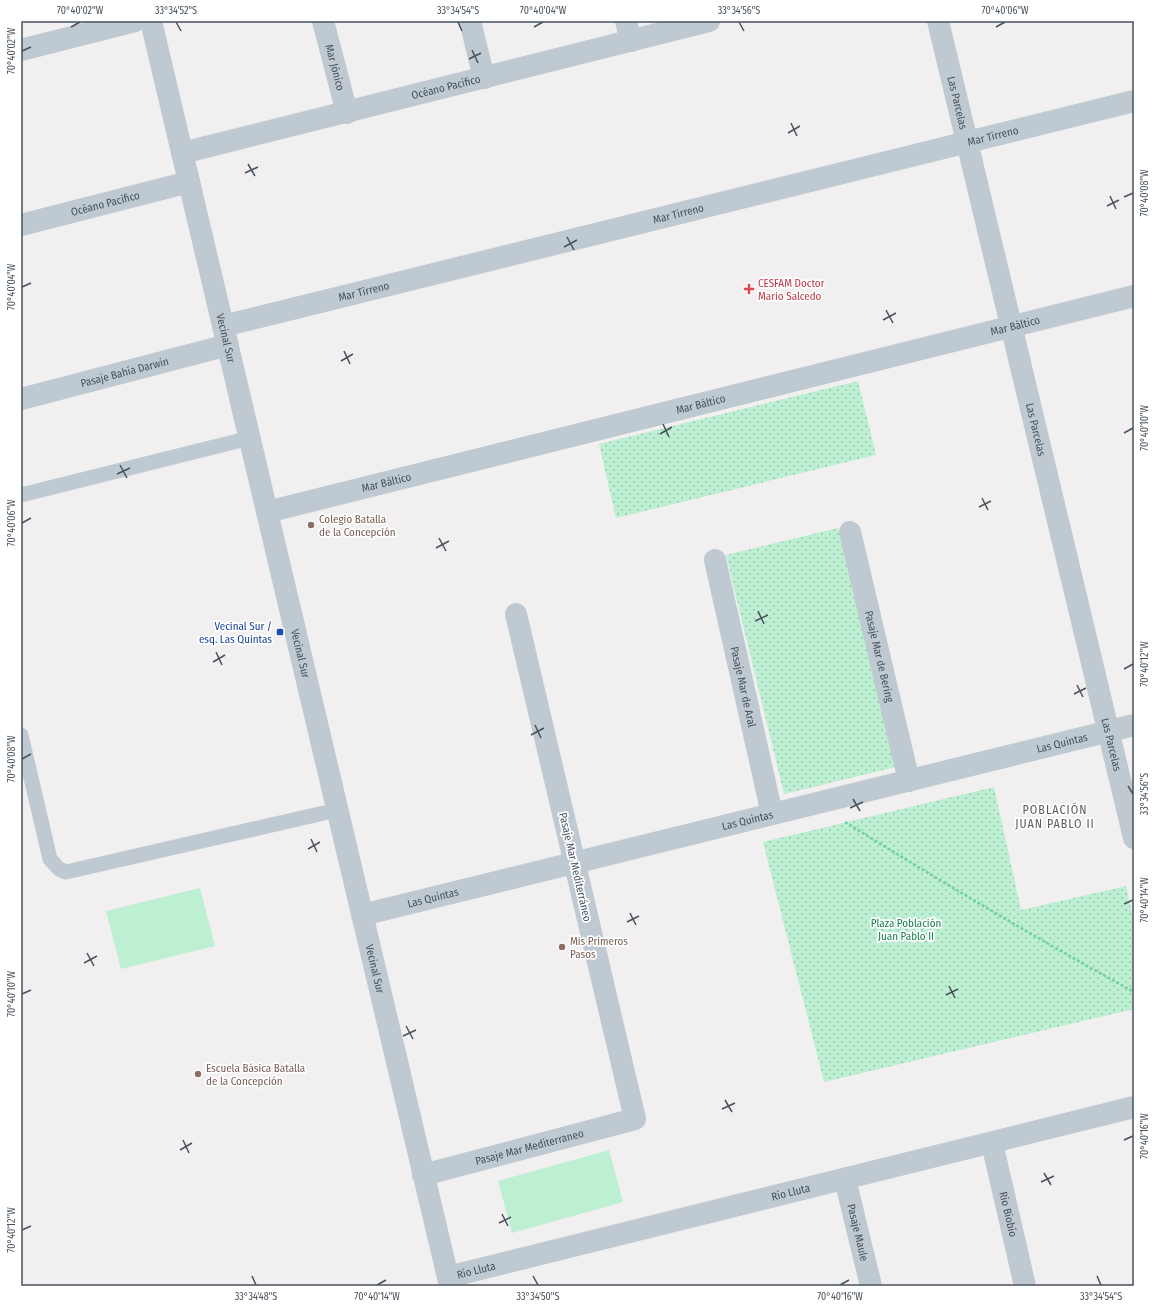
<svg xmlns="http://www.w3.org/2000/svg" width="1155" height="1307" viewBox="0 0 1155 1307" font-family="'Fira Sans Condensed',sans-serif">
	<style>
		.green { fill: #bdefd2 }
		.park { fill: url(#park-dots) }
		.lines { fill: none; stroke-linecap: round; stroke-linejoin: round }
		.path { stroke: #74cea4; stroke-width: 2.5; stroke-dasharray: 3 2; stroke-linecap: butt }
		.lane { stroke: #bfc9d1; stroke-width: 15 }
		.street { stroke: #bfc9d1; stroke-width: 22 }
		.ticks { fill: none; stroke: #47525d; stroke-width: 1.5 }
		.health-dot { fill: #e0444e; stroke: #fff; stroke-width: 1.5 }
		.education-dot { fill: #8d6e63; stroke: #fff; stroke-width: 1.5 }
		.transit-dot { fill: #1a4fb4; stroke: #fff; stroke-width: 1.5 }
		.labels { text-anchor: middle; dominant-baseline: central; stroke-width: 3.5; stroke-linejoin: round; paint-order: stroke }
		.street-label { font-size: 11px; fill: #47525d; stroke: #fff }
		.health-label { font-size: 11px; fill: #be3a42; stroke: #fff; text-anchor: start }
		.education-label { font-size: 11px; fill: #785e54; stroke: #fff; text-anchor: start }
		.transit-label { font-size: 11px; fill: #164399; stroke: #fff; text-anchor: end }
		.park-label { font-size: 11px; fill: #167f4d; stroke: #fff }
		.neighbourhood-label { font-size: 12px; letter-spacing: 1px; fill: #5b5f64; stroke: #fff }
		.neatline { fill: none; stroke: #47525d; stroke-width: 1.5 }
		.ticks-label { font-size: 10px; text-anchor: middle; fill: #47525d }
	</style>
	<defs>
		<pattern id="park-dots" width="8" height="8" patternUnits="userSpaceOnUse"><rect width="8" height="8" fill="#bdefd2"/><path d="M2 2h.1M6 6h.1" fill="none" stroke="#9bc4ae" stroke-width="1.8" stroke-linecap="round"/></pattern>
	</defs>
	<rect width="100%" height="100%" fill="#f1efef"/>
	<g class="green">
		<polygon points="200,888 215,946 121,969 106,911"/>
		<polygon points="609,1150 623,1202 512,1233 498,1181"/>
	</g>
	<g class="park">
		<polygon points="858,381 876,455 616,518 599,444"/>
		<polygon points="838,528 896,767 784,794 726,555"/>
		<polygon points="994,787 1021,910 1126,886 1134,921 1134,1009 824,1082 763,842"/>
	</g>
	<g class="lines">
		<path class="path" d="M845 822C940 881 1036 938 1134 992"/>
		<g class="lane">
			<polyline points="21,495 250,438"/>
			<polyline points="21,735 50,859 59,869 66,872 337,810"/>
		</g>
		<g class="street">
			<path id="s1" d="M151 21 450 1286"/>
			<path id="s2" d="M323 21 347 113"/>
			<polyline points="470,21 484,78"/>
			<polyline points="626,21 631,41"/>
			<path id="s3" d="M938 21 1134 838"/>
			<polyline points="21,50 135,21"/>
			<path id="s4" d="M182 153 709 21"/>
			<path id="s5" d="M21 225 189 182"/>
			<path id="s6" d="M223 326 1134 101"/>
			<path id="s7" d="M21 399 228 345"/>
			<path id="s8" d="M267 512 1134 296"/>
			<path id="s9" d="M850 532 909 781"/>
			<path id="s10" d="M715 560 772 814"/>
			<path id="s11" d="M362 915 1134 725"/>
			<path id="s12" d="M992 1143 1025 1286"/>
			<path id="s13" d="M423 1175 635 1119 516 614"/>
			<path id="s14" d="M845 1179 871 1286"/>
			<path id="s15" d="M448 1277 1134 1107"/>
		</g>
	</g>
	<path class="ticks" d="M176 22 181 31M458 22 462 31M739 22 744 31M71 27 80 22M534 27 543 22M996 27 1005 22M472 50 478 63M22 51 31 47M469 59 481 53M791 123 797 136M788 133 800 126M248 164 255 176M245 173 258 167M1110 196 1116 209M1124 197 1133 193M1107 206 1119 200M567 237 574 250M564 247 577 240M22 287 31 283M886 310 893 323M883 320 896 313M344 351 350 364M341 361 353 354M663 424 669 437M1124 433 1133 428M660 434 672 427M120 465 127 478M117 474 130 468M982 498 988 510M979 507 991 501M22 523 31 518M439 538 446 551M436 548 449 541M758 611 764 624M755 621 768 615M216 652 222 665M213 662 225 655M1124 669 1133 664M1077 685 1083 697M1074 694 1086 688M535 725 541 738M531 735 544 728M22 759 31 754M1128 786 1133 794M853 799 860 811M850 808 863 802M311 839 317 852M308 849 320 842M1124 904 1133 900M630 913 636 925M627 922 639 916M87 953 94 966M84 963 97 956M949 986 955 998M22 994 31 990M946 995 958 989M406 1026 413 1039M403 1036 416 1030M725 1100 732 1112M722 1109 735 1103M183 1140 189 1153M1124 1140 1133 1136M180 1150 192 1143M1044 1173 1051 1185M1041 1182 1054 1176M502 1214 508 1226M499 1223 511 1217M22 1230 31 1226M252 1276 256 1285M533 1276 538 1285M1097 1276 1101 1285M377 1285 386 1280M840 1285 849 1280"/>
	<path class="health-dot" d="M747 283h4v4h4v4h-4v4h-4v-4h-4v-4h4z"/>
	<g class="education-dot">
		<circle cx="311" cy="525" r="4"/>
		<circle cx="562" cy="947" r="4"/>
		<circle cx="198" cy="1074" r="4"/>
	</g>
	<rect class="transit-dot" x="276" y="628" width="8" height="8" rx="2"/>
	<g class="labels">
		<g class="street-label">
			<text stroke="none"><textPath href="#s2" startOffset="48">Mar Jónico</textPath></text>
			<text stroke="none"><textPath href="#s4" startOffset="272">Océano Pacífico</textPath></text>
			<text stroke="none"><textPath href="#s3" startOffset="84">Las Parcelas</textPath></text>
			<text stroke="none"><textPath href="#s6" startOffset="793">Mar Tirreno</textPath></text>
			<text stroke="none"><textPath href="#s5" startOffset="87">Océano Pacífico</textPath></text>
			<text stroke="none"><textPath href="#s6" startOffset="469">Mar Tirreno</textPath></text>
			<text stroke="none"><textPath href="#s6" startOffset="145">Mar Tirreno</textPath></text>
			<text stroke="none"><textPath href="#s8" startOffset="771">Mar Báltico</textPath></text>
			<text stroke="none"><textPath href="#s1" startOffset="326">Vecinal Sur</textPath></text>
			<text stroke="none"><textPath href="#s7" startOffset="107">Pasaje Bahía Darwin</textPath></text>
			<text stroke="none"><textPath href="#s8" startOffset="447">Mar Báltico</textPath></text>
			<text stroke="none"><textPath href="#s3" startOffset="420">Las Parcelas</textPath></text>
			<text stroke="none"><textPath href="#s8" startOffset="123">Mar Báltico</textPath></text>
			<text stroke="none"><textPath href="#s1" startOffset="650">Vecinal Sur</textPath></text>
			<text stroke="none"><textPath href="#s9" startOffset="128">Pasaje Mar de Bering</textPath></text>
			<text stroke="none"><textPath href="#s10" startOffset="130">Pasaje Mar de Aral</textPath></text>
			<text stroke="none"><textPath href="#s11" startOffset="721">Las Quintas</textPath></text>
			<text stroke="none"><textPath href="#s3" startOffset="744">Las Parcelas</textPath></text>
			<text stroke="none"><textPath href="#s11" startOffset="397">Las Quintas</textPath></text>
			<text transform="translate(575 867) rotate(77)">Pasaje Mar Mediterráneo</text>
			<text stroke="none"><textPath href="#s11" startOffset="73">Las Quintas</textPath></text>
			<text stroke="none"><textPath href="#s1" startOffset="974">Vecinal Sur</textPath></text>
			<text stroke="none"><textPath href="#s13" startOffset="110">Pasaje Mar Mediterraneo</textPath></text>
			<text stroke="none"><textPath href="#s15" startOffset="353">Río Lluta</textPath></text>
			<text stroke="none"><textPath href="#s12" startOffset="73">Río Biobío</textPath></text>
			<text stroke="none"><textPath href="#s14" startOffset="55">Pasaje Maule</textPath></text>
			<text stroke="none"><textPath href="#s15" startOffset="29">Río Lluta</textPath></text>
		</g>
		<g class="health-label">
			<text x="758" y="283">CESFAM Doctor<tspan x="758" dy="13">Mario Salcedo</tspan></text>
		</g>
		<g class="education-label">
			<text x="319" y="519">Colegio Batalla<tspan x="319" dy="13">de la Concepción</tspan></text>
			<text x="570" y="941">Mis Primeros<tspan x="570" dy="13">Pasos</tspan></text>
			<text x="206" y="1068">Escuela Básica Batalla<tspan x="206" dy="13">de la Concepción</tspan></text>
		</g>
		<g class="transit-label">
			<text x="272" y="626">Vecinal Sur /<tspan x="272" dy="13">esq. Las Quintas</tspan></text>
		</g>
		<g class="park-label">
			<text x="906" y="923">Plaza Población<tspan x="906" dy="13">Juan Pablo II</tspan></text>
		</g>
		<g class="neighbourhood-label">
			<text x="1055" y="810">POBLACIÓN<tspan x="1055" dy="14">JUAN PABLO II</tspan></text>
		</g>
	</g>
	<rect width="1155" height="1307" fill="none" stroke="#ffffff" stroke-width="44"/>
	<rect x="22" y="22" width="1111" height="1263" class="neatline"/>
	<g class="ticks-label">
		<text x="80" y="14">70°40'02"W</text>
		<text x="176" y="14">33°34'52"S</text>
		<text x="458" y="14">33°34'54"S</text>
		<text x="543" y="14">70°40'04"W</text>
		<text x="739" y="14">33°34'56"S</text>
		<text x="1005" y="14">70°40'06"W</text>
		<text transform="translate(11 51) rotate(-90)" y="4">70°40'02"W</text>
		<text transform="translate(1144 193) rotate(-90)" y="4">70°40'08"W</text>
		<text transform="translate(11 287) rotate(-90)" y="4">70°40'04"W</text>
		<text transform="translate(1144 428) rotate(-90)" y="4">70°40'10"W</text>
		<text transform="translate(11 523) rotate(-90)" y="4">70°40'06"W</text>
		<text transform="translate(1144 664) rotate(-90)" y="4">70°40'12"W</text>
		<text transform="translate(11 759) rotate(-90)" y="4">70°40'08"W</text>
		<text transform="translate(1144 794) rotate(-90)" y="4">33°34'56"S</text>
		<text transform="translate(1144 900) rotate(-90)" y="4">70°40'14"W</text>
		<text transform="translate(11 994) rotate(-90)" y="4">70°40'10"W</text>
		<text transform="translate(1144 1136) rotate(-90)" y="4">70°40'16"W</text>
		<text transform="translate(11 1230) rotate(-90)" y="4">70°40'12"W</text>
		<text x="256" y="1300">33°34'48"S</text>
		<text x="377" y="1300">70°40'14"W</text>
		<text x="538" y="1300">33°34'50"S</text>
		<text x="840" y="1300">70°40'16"W</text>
		<text x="1101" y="1300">33°34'54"S</text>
	</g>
</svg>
